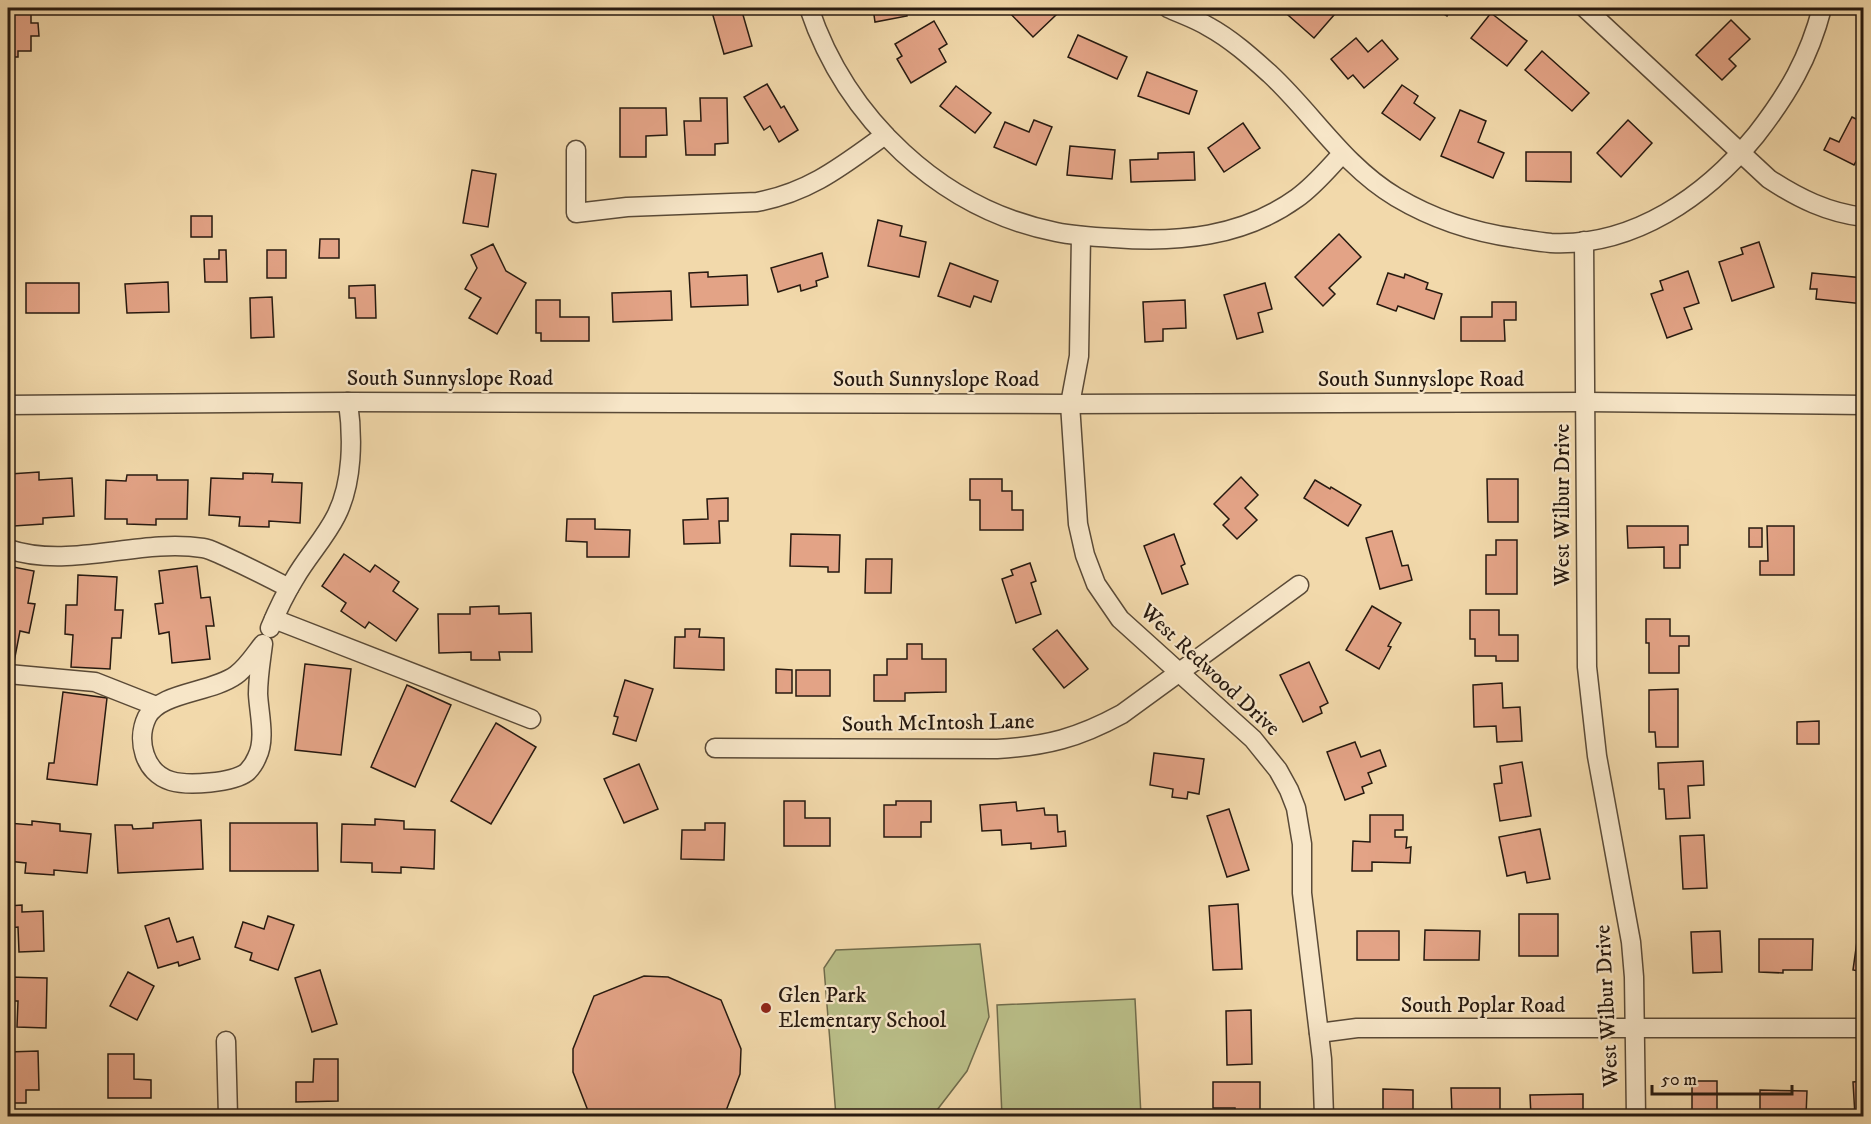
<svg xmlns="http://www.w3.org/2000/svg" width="1871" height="1124" viewBox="0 0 1871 1124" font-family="'IM FELL DW Pica',serif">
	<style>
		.green { fill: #babf89; stroke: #706c4c; stroke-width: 1.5 }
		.building { fill: #e3a386; stroke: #271a10; stroke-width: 1.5 }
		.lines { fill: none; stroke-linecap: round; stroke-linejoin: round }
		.minor-casing { stroke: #5a4a37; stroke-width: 21 }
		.minor { stroke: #f7e6c8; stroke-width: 18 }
		.poi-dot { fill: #8f2418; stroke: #f7e6c8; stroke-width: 2 }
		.labels { text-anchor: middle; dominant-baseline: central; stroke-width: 4.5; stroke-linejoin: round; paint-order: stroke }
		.street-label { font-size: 22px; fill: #271a10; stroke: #f7e6c8 }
		.poi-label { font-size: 22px; fill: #271a10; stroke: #f7e6c8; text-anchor: start }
	</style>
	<rect width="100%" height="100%" fill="#f2d9ab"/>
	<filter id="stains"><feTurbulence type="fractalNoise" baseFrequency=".00333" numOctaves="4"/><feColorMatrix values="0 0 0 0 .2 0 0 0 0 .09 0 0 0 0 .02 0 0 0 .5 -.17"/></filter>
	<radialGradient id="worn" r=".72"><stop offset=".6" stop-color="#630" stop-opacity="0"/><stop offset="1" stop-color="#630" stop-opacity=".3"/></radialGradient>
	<g class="green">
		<polygon points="980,944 989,1017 967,1071 937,1110 918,1116 836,1116 824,968 836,950"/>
		<polygon points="1135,999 1141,1116 1002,1116 997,1005"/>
	</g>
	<g class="building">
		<polygon points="8,8 31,8 31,23 38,23 39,36 31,36 31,51 18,51 18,57 8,57"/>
		<polygon points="727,8 741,8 752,46 724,54 712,12"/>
		<polygon points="873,8 905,8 907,16 875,22"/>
		<polygon points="1005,8 1050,8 1057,14 1033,37"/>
		<polygon points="1280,8 1326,8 1334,15 1314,38"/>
		<polygon points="1434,8 1452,8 1447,16"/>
		<polygon points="1491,13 1527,41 1507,66 1471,38"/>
		<polygon points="1731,20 1750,39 1729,59 1736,66 1722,80 1696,55"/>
		<polygon points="934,21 947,44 939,49 946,62 911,83 897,59 902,56 895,44"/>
		<polygon points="1078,35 1127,57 1117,79 1068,57"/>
		<polygon points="1356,38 1368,52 1382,40 1398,59 1364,88 1353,75 1348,79 1331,59"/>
		<polygon points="1542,51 1589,93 1572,111 1525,70"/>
		<polygon points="1147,72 1197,91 1189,114 1138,96"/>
		<polygon points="767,84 781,108 784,106 798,130 779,142 770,126 764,130 744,97"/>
		<polygon points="1402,85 1418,96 1414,103 1435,118 1420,140 1382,113"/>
		<polygon points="956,86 991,113 975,133 940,106"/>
		<polygon points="700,98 727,98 728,143 715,144 715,155 686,155 684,121 701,121"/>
		<polygon points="620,108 666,108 667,135 646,136 646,157 620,157"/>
		<polygon points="1460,110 1486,121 1478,142 1504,153 1493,178 1441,156"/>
		<polygon points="1852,117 1864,123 1864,147 1854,165 1824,150 1830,138 1839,142"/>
		<polygon points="1034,120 1052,127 1036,165 994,147 1005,122 1029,132"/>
		<polygon points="1628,120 1652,143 1621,177 1597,153"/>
		<polygon points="1243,123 1260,148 1224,172 1208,148"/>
		<polygon points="1070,146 1115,150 1112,179 1067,175"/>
		<polygon points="1194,152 1195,180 1131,182 1130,160 1158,159 1158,153"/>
		<polygon points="1526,152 1571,152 1571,182 1526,181"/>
		<polygon points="472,170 496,174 488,227 463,223"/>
		<rect x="191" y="216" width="21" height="21"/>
		<polygon points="878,220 902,226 900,236 926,242 919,277 868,266"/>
		<polygon points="1339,234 1361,257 1329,288 1335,294 1323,306 1295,277"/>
		<polygon points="320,239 339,239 339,258 319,258"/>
		<polygon points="1759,242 1774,287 1732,301 1719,262 1743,254 1741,248"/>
		<polygon points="493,244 506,271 526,283 497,334 469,318 481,298 465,289 477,268 471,255"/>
		<polygon points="219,250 226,250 227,282 205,282 204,259 219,259"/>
		<rect x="267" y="250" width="19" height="28"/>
		<polygon points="822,253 828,277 816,281 817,286 801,291 800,285 778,292 771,268"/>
		<polygon points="950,263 998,281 991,302 974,296 970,307 938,296"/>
		<polygon points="1688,271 1699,303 1684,308 1692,329 1667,338 1651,294 1663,290 1660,281"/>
		<polygon points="708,272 708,277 747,275 748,305 691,307 689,273"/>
		<polygon points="1388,273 1404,278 1405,274 1428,283 1426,289 1442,294 1434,319 1398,306 1396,311 1377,304"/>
		<polygon points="1812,273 1864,278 1864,304 1816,299 1817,289 1810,289"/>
		<polygon points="168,282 169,312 127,313 125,284"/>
		<rect x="26" y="283" width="53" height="30"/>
		<polygon points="1265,283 1272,309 1258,313 1263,332 1237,339 1224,295"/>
		<polygon points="375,285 376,318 356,318 355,298 349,298 349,286"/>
		<polygon points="671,291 672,320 613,322 612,293"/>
		<polygon points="272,297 274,337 251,338 250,298"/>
		<polygon points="536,300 560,300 560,317 589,317 589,341 541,341 541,333 536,333"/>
		<polygon points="1185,300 1186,328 1163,329 1163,341 1145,342 1143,302"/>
		<polygon points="1492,302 1516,302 1516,320 1504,320 1505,341 1461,341 1461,317 1492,317"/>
		<polygon points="39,472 39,480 72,478 74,516 43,518 43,524 14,526 14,521 8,521 8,483 10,483 10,474"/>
		<polygon points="243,473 273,474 272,482 302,483 300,523 269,521 269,527 239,526 240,517 209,515 211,478 243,479"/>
		<polygon points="127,475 157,475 157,480 188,480 187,519 156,519 156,525 127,524 127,519 105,519 106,480 126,481"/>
		<polygon points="1241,477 1258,495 1245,508 1257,520 1237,539 1223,525 1229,519 1214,504"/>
		<polygon points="970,479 1002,479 1002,491 1012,491 1012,510 1023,510 1023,530 980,530 980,500 970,500"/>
		<polygon points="1487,479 1518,479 1518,522 1488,522"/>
		<polygon points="1315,480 1330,489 1331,487 1361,505 1348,526 1304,498"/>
		<polygon points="728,498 728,521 719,521 720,543 684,544 683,520 708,519 707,499"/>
		<polygon points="567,519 595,519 595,529 630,530 629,557 587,557 587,542 566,541"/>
		<polygon points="1627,526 1688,526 1688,545 1680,545 1680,568 1664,568 1664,547 1628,548"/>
		<polygon points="1767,526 1794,526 1794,575 1760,575 1760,561 1768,561"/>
		<rect x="1749" y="528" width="13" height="19"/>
		<polygon points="1392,531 1402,566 1408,565 1412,580 1380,589 1366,538"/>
		<polygon points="791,534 840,535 839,572 828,572 828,567 790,566"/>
		<polygon points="1174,534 1185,564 1181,566 1188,584 1162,594 1144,546"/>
		<polygon points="1496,540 1517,540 1517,594 1486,594 1486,555 1496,555"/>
		<polygon points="344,554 370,572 375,565 399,582 393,591 418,609 396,641 369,622 365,628 341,611 346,603 322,586"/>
		<polygon points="866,559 892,559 891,593 865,593"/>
		<polygon points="1030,563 1036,581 1031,583 1041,614 1016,623 1002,579 1013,575 1011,570"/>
		<polygon points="8,566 34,571 28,603 35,604 29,633 20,631 14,662 8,661"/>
		<polygon points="197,566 201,598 210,597 214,626 206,626 210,659 172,663 169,632 159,634 155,604 163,603 159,571"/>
		<polygon points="78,575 117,577 115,610 123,610 121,638 112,638 110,669 71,667 73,635 65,634 66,605 77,605"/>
		<polygon points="499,606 499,614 531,613 532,652 499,652 500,660 471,660 471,652 439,653 438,614 470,614 470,607"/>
		<polygon points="1372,606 1401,623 1388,646 1391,647 1379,669 1346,650"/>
		<polygon points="1470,610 1499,610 1499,635 1518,635 1518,661 1496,661 1496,656 1475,656 1475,639 1470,639"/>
		<polygon points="1646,619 1670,619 1670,636 1689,636 1689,646 1679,646 1679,673 1649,673 1649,643 1646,643"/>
		<polygon points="685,629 700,629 699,637 724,638 724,670 674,668 675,637 685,637"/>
		<polygon points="1057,630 1088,669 1064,688 1033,649"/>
		<polygon points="907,644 922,644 922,659 946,659 946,692 905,693 905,701 874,701 874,675 887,675 887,659 907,659"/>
		<polygon points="1309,662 1328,703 1320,707 1322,713 1303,722 1280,675"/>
		<polygon points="305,664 351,669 341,755 295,750"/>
		<polygon points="776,669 792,670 792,693 776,693"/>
		<rect x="796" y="670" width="34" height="26"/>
		<polygon points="625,680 653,689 636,741 613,734 618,717 614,716"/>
		<polygon points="1502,683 1503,708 1520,707 1522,741 1497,742 1496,726 1474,727 1473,685"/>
		<polygon points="407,685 451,705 415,787 371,767"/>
		<polygon points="1678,689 1678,747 1656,747 1655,732 1649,732 1649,690"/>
		<polygon points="63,692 107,698 97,785 47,779 49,763 54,763"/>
		<polygon points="1819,721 1819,744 1797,744 1797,722"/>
		<polygon points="496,723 536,747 491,824 451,801"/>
		<polygon points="1355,742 1361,757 1380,750 1386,766 1368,773 1372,783 1362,787 1364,793 1345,800 1327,752"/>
		<polygon points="1154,753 1204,759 1199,794 1188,792 1187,799 1172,797 1173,789 1150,785"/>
		<polygon points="1703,761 1704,785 1688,786 1690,818 1666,819 1664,789 1659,789 1658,763"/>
		<polygon points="1522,762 1531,816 1500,821 1494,784 1502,783 1500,766"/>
		<polygon points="639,764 658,809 624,823 604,779"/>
		<polygon points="784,801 805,801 805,818 830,818 830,846 784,846"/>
		<polygon points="896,801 931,801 931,822 921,822 921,837 884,837 884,805 896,805"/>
		<polygon points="1016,802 1017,811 1044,808 1045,815 1057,815 1058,832 1065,831 1066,846 1031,849 1031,843 1002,845 1001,830 982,831 980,805"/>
		<polygon points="1229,809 1249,870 1227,877 1207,816"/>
		<polygon points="1370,815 1403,815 1403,830 1395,830 1395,837 1407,837 1406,848 1411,847 1410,863 1372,862 1372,871 1352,871 1353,841 1370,842"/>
		<polygon points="375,819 404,821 404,829 435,830 434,869 401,867 401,873 372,872 372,863 341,862 342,824 375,825"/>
		<polygon points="201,820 203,869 118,873 115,825 132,825 133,829 153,828 153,823"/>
		<polygon points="32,821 60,824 60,831 91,834 87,873 54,870 54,875 25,873 26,863 8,861 8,823 32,825"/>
		<polygon points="230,823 317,823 318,871 230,871"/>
		<polygon points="705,823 725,823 724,860 681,859 682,830 705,830"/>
		<polygon points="1540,829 1550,879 1527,883 1525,872 1507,876 1499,837"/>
		<polygon points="1704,835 1707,888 1683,889 1680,836"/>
		<polygon points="1238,904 1242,969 1213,970 1209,906"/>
		<polygon points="22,905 22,912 43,911 44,951 19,952 18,927 8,928 8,906"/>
		<rect x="1519" y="914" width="39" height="42"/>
		<polygon points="268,916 294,925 278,970 250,960 252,953 235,947 243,922 264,929"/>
		<polygon points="169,918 177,942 193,937 200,959 179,966 178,962 158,968 145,926"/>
		<polygon points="1860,920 1864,920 1864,972 1853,970"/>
		<polygon points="1425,930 1480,931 1479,960 1424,960"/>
		<rect x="1357" y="931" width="42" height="29"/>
		<polygon points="1720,931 1722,972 1693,973 1691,932"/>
		<polygon points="1759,939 1813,939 1812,970 1783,970 1783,973 1759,972"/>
		<polygon points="320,970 337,1024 312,1032 295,978"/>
		<polygon points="128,972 154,986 137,1020 110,1006"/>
		<polygon points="644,976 668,977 721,1000 741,1049 740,1074 724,1116 590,1116 573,1072 573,1049 594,996"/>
		<polygon points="8,977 47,978 46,1028 17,1027 18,1001 8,1001"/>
		<polygon points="1251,1010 1252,1064 1227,1065 1226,1011"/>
		<polygon points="38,1051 39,1090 26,1090 26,1103 8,1103 8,1052"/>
		<polygon points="108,1054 134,1054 134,1079 151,1080 151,1098 108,1098"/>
		<polygon points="314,1059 338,1059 338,1101 296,1102 296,1082 313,1082"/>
		<rect x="1692" y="1081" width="25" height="35"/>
		<polygon points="1864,1081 1864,1116 1855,1116 1853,1082"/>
		<polygon points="1213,1082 1260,1082 1260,1116 1235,1116 1235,1108 1213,1108"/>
		<polygon points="1451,1088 1500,1088 1500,1114 1452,1114"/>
		<polygon points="1383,1089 1413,1090 1413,1116 1383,1116"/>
		<polygon points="1760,1090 1807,1091 1806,1116 1760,1116"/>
		<polygon points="1583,1094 1583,1111 1557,1112 1557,1116 1531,1116 1530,1095"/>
	</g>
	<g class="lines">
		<defs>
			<g id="minor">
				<path d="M809 8C846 118 940 209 1056 232 1075 236 1095 237 1114 238 1178 243 1243 237 1297 198 1314 186 1328 169 1342 154"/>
				<path d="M1168 8C1181 14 1196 19 1209 27 1231 39 1251 57 1270 74 1313 114 1344 166 1396 197 1433 219 1472 232 1515 238 1527 240 1539 242 1551 243 1634 247 1706 196 1756 135 1788 94 1809 58 1822 8"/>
				<path d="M1585 8 1769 179C1798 198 1828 213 1864 217"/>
				<path d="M576 150V213L627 207 757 202C810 192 842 166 885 135"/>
				<polyline points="1081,236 1079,356 1070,404 1078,524 1085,555 1096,584 1120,619 1253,739 1278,770 1289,790 1296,808 1302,844 1302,893 1322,1059 1324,1116"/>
				<polyline points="1584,241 1587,667 1597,756 1631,942 1634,977 1636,1116"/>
				<polyline points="8,405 348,402 1070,404 1586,402 1864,405"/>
				<path d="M8 549C71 570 138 538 203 548 210 549 217 553 224 556 246 566 268 577 289 588"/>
				<polyline points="274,619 531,719"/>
				<path d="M270 628C277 611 285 594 295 578 307 557 325 538 336 516 353 483 353 437 348 402"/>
				<path d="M263 644C261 660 258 677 258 694 259 714 266 739 257 757 255 762 251 768 247 772 233 783 188 786 171 781 144 773 136 740 147 717 160 692 211 693 236 675 247 667 255 654 263 644Z"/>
				<polyline points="8,674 95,682 156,706"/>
				<path d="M715 748 997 749C1047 746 1078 738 1122 714L1299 585"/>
				<polyline points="1319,1033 1357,1028 1864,1028"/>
				<polyline points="226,1041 228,1116"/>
			</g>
		</defs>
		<use href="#minor" class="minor-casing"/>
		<use href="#minor" class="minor"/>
	</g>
	<circle class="poi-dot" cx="766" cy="1008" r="6"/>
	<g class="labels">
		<g class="street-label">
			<text x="450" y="378">South Sunnyslope Road</text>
			<text x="936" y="379">South Sunnyslope Road</text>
			<text x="1421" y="379">South Sunnyslope Road</text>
			<text transform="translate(1562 505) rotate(-90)">West Wilbur Drive</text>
			<text transform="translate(1210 670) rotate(43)">West Redwood Drive</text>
			<text transform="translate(938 723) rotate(-1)">South McIntosh Lane</text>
			<text x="1483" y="1005">South Poplar Road</text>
			<text transform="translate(1607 1006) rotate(-93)">West Wilbur Drive</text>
		</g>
		<g class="poi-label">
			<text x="778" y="995">Glen Park<tspan x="778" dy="25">Elementary School</tspan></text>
		</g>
	</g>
	<rect width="1871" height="1124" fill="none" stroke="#f2d9ab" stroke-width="30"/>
	<rect x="9" y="9" width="1853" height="1106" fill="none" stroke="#271a10" stroke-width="3"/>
	<rect x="15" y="15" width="1841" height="1094" fill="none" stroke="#271a10" stroke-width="1.5"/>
	<path d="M1652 1085v9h140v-9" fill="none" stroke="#271a10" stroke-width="3"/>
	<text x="1661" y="1085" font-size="18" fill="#271a10" stroke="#f7e6c8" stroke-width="4.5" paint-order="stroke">50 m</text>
	<rect width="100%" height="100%" filter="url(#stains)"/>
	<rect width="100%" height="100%" fill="url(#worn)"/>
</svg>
